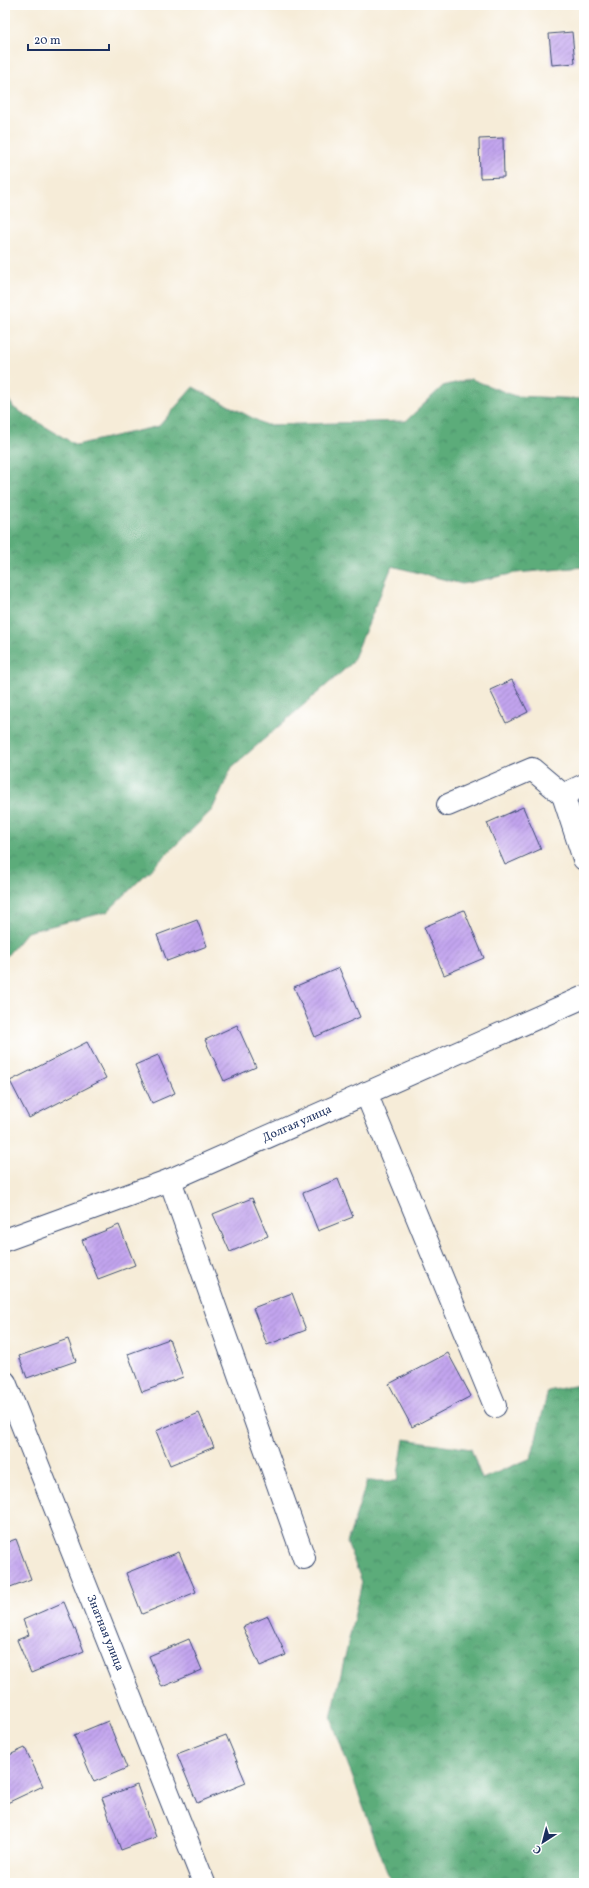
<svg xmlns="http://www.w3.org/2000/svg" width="589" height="1888" viewBox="0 0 589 1888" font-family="Vollkorn,serif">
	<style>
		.forest { fill: url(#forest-crowns); stroke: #3b6e6c }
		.building { fill: url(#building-hatch) }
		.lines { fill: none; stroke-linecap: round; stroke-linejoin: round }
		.minor-casing { stroke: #3c4b70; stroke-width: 24 }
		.minor { stroke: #fff; stroke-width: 22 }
		.labels { text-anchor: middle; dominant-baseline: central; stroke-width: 3; stroke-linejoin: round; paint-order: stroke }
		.street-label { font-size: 12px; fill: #1b2f5e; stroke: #fff }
	</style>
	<defs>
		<pattern id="forest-crowns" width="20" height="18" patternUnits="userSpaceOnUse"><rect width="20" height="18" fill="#5bac7a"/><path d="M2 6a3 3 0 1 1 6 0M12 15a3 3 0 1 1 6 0" fill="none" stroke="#4a8c67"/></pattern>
		<pattern id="building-hatch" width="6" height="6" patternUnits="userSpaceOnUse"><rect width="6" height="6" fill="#c2a4ee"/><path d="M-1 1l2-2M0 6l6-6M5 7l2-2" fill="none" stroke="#9d86c4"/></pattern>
	</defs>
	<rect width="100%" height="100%" fill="#fff"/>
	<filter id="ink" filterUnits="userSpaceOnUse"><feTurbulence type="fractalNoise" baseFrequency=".025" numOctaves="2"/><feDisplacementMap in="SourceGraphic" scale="8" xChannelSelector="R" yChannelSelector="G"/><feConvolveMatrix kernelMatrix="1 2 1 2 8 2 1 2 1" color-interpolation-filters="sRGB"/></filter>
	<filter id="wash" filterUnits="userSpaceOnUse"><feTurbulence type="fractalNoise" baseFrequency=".012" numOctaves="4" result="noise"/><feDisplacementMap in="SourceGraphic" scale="16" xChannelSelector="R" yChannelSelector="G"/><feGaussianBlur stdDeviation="0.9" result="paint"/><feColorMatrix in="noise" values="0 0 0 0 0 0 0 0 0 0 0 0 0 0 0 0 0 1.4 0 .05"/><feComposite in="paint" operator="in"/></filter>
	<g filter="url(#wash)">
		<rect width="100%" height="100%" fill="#f6ecd8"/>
		<g class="forest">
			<polygon points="471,379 515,396 584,399 584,567 516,573 462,584 392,566 352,663 232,767 212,810 107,912 27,932 5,958 5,394 14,408 76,445 159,426 193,387 266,425 406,421 443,386"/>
			<polygon points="584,1384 584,1883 391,1883 331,1718 362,1582 347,1543 367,1481 397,1481 404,1439 471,1449 482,1479 531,1458 548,1391"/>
		</g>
		<g id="blocks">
			<g class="building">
				<polygon points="572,32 575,63 552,65 549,34"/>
				<polygon points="503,138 504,177 480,178 479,139"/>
				<polygon points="512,680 528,712 506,723 490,690"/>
				<polygon points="523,807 541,849 505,865 487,823"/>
				<polygon points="464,910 484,958 444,975 424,927"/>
				<polygon points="197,920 207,946 167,961 157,935"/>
				<polygon points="339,968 360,1017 315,1037 294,987"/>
				<polygon points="237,1025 256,1067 224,1081 205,1040"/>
				<polygon points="87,1042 106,1078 29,1118 10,1081"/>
				<polygon points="158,1055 175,1093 152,1103 135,1065"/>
				<polygon points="338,1179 353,1217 318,1231 303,1193"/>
				<polygon points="252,1198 268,1236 230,1252 213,1214"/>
				<polygon points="119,1225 135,1265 98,1279 82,1240"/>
				<polygon points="292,1293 306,1330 267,1345 253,1308"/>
				<polygon points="68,1339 76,1361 27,1378 19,1356"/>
				<polygon points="169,1339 183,1377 142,1392 128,1354"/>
				<polygon points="448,1353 471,1396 412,1427 389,1384"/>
				<polygon points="199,1413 214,1447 170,1465 156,1431"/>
				<polygon points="16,1539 31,1579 5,1589 5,1543"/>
				<polygon points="179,1552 196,1592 142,1614 126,1573"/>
				<polygon points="64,1602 84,1651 31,1673 17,1640 29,1635 23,1620"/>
				<polygon points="268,1616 286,1655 260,1666 243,1627"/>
				<polygon points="189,1639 202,1670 162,1687 149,1656"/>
				<polygon points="108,1721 127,1768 94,1782 74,1735"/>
				<polygon points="226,1735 246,1783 197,1803 177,1754"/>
				<polygon points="25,1748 43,1786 5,1804 5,1757"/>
				<polygon points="137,1785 156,1837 121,1850 102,1798"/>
			</g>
		</g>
	</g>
	<g filter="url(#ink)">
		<use href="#blocks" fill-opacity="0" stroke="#3c4b70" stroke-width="1"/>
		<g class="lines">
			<defs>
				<g id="minor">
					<polyline points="563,795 584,859"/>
					<polyline points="448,805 532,769 563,795 584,785"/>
					<polyline points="366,1093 495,1406"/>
					<polyline points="170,1180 304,1558"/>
					<polyline points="5,1240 170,1180 584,997"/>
					<polyline points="5,1382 204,1883"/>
				</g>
			</defs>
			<use href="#minor" class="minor-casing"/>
			<use href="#minor" class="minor"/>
		</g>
	</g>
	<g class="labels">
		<g class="street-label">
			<text transform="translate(297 1124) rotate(-24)">Долгая улица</text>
			<text transform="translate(105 1633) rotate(68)">Знатная улица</text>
		</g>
	</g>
	<rect width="589" height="1888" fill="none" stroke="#fff" stroke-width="20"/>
	<g transform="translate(543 1842) rotate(216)" stroke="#ffffff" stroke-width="3" paint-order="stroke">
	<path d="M0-3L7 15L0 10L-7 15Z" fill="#1b2f5e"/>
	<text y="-6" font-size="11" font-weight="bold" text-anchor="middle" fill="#1b2f5e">С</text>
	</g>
	<path d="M28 44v6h81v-6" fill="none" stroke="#1b2f5e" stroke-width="2"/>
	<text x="34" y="44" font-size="12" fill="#1b2f5e" stroke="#ffffff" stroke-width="3" paint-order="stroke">20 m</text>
</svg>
